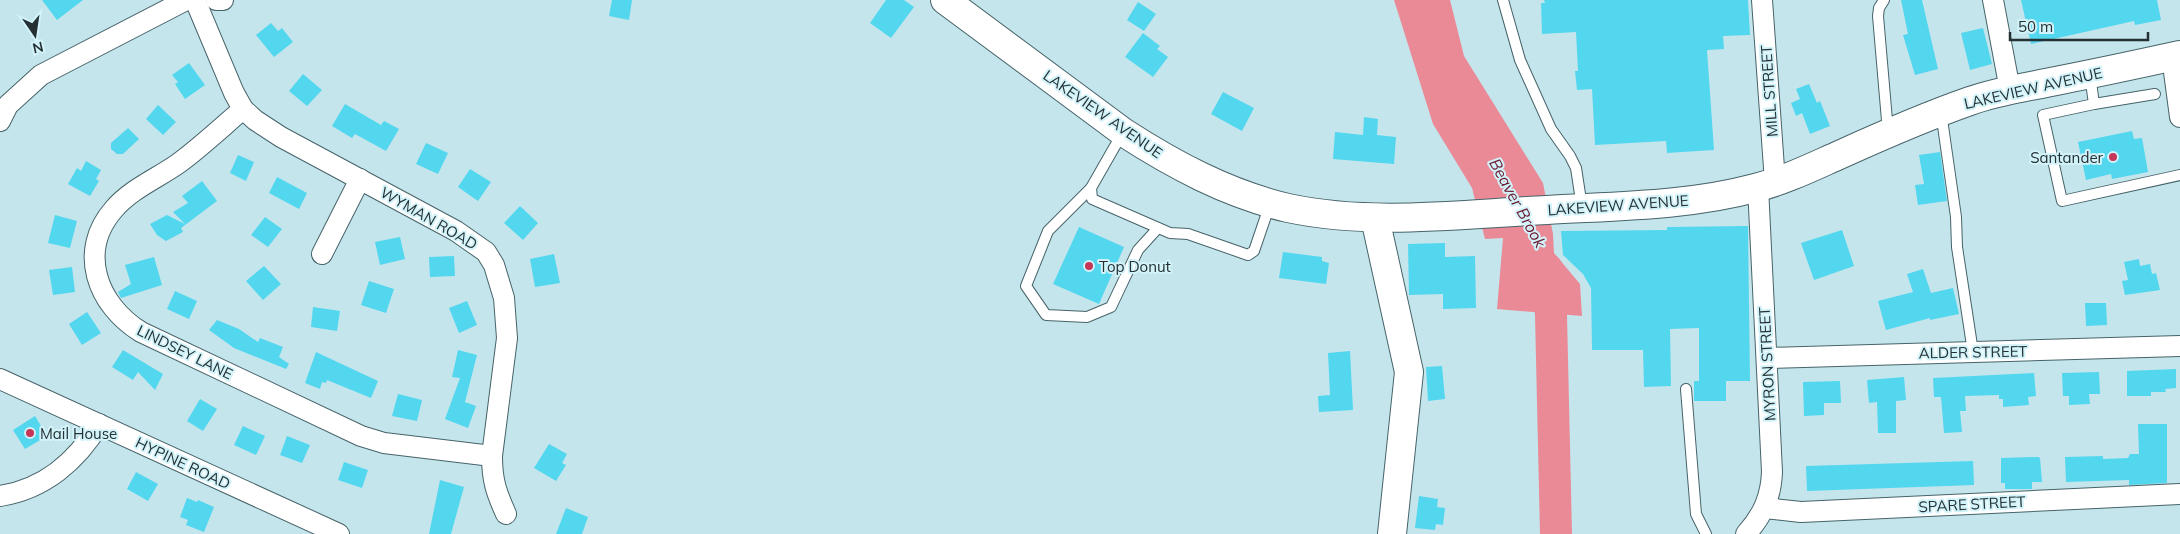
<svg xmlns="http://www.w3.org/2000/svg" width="2180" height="534" viewBox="0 0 2180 534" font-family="Mulish,sans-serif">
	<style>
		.water { fill: #ea8a97 }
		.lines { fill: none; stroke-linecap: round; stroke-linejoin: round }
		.river { stroke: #ea8a97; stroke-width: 32 }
		.building { fill: #52d7ef }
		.lane-casing { stroke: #466369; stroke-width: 12 }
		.street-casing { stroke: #466369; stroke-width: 22 }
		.secondary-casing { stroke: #466369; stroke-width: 30 }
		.lane { stroke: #fff; stroke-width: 10 }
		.street { stroke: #fff; stroke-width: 20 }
		.secondary { stroke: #fff; stroke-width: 28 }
		.poi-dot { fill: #c53658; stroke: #d2f3f9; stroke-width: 2 }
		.labels { text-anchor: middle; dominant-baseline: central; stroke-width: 4; stroke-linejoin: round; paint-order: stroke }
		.street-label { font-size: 15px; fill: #243033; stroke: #d2f3f9 }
		.poi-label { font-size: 15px; fill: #243033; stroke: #d2f3f9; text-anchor: start }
		.water-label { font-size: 16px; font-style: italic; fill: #6a152b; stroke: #d2f3f9 }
	</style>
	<rect width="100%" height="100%" fill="#c5e5ec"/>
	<polygon class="water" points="1394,0 1450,0 1464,56 1543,183 1553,234 1554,253 1580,284 1582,316 1497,309 1503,238 1485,239 1472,188 1433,124"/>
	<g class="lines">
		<polyline class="river" points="1547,269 1551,315 1556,534"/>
	</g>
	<g class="building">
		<polygon points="42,0 83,0 57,20"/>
		<polygon points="612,0 632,0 629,20 609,16"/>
		<polygon points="886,0 904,0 914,7 891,38 870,23"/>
		<polygon points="1544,0 1748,0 1750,35 1723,36 1724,49 1707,50 1714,150 1667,153 1666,141 1595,145 1592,89 1577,90 1575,71 1578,71 1576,32 1542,34 1541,3 1545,3"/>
		<polygon points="1901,0 1922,0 1938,69 1915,75 1903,35 1908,34"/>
		<polygon points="2021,0 2157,0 2161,20 2135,25 2134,21 2031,44"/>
		<polygon points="1138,2 1156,14 1144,31 1127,20"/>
		<polygon points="271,23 278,31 282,28 293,42 274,57 256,35"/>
		<polygon points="1983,28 1992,64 1970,70 1961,33"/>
		<polygon points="1143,33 1160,46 1157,49 1168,57 1153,77 1125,57"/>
		<polygon points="189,63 205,85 185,99 175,84 178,82 172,75"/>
		<polygon points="303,74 322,90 307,106 289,91"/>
		<polygon points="1809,84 1817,103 1820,101 1830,126 1810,134 1802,113 1796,116 1791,103 1800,99 1796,89"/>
		<polygon points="1223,92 1254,108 1242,131 1211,114"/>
		<polygon points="345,104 381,125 384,121 399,129 386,151 355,134 352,138 332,126"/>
		<polygon points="158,105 176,122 163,135 146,119"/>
		<polygon points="1364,117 1378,119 1377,135 1396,137 1394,164 1333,159 1335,132 1363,135"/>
		<polygon points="128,128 139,139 123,154 117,154 111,149 111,143"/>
		<polygon points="2132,131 2134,139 2142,138 2148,172 2112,179 2111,174 2086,180 2078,142"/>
		<polygon points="426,143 448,153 438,174 416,164"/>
		<polygon points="1940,152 1947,201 1918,205 1915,185 1924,184 1919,155"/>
		<polygon points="238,155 254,162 246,181 230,173"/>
		<polygon points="86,161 101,170 96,179 99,181 90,196 68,184 77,168 81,171"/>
		<polygon points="470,169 491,182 478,201 458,187"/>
		<polygon points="277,177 307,193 299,209 269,193"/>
		<polygon points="202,181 217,201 181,228 183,232 166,241 157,235 150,224 167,215 185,224 173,212 188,203 182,196"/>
		<polygon points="520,206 538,223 523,240 504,223"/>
		<polygon points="55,215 77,221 70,248 48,243"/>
		<polygon points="265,217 282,229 268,247 251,235"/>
		<polygon points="1748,226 1750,381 1726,381 1726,401 1694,401 1694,381 1699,381 1699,328 1670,329 1671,386 1644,387 1643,350 1592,350 1591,288 1583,274 1563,255 1561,231 1667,230 1667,227"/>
		<polygon points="1079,227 1124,247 1099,304 1053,284"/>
		<polygon points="1842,230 1854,266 1814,280 1801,243"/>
		<polygon points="400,237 405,259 380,265 375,242"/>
		<polygon points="1445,243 1445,257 1475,256 1476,308 1443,309 1443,294 1409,295 1408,244"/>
		<polygon points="1283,252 1322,257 1322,261 1329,263 1326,284 1279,278"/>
		<polygon points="554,254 560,283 535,287 530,259"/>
		<polygon points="454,256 455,276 430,277 429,257"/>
		<polygon points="154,257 162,285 121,298 118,292 131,284 125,265"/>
		<polygon points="2139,259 2140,266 2150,264 2152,274 2156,273 2160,290 2125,295 2122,281 2128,280 2124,262"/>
		<polygon points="264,266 281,284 263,300 246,281"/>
		<polygon points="72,267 75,292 53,295 49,270"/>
		<polygon points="1923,269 1931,293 1953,288 1959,314 1930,320 1930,318 1886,330 1878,301 1913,292 1907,274"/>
		<polygon points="369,281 394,289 386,313 361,305"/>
		<polygon points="175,291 197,301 189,319 167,309"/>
		<polygon points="467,301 477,325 459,333 449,308"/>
		<polygon points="2085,303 2106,303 2107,325 2086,326"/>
		<polygon points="313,307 340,311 337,331 311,327"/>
		<polygon points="87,312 101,333 82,345 69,324"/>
		<polygon points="217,320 239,329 258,342 260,338 283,347 279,357 289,364 286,369 234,348 209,330"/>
		<polygon points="123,350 163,374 155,390 138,372 133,380 112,367"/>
		<polygon points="458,350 477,355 465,402 476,406 468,428 445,419 460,378 452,377"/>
		<polygon points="1350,351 1353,410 1319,412 1318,396 1330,395 1328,353"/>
		<polygon points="316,352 378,381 371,398 327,380 326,383 322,382 320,389 305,383"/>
		<polygon points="1442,366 1445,399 1428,401 1426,367"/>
		<polygon points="2176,369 2176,388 2165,389 2166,392 2151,392 2151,396 2127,396 2127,371"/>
		<polygon points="2099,372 2100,394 2089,394 2090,404 2069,405 2069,396 2063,396 2062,373"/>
		<polygon points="2034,373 2036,396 2028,397 2029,405 2003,407 2003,399 1999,399 1999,395 1965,396 1966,411 1960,411 1962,432 1944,433 1941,397 1934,397 1933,378"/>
		<polygon points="1904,377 1906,400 1896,401 1896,433 1878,433 1877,402 1869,403 1867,380"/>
		<polygon points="1840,381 1841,403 1824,403 1824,415 1804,416 1803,382"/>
		<polygon points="398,394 422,400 417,421 392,416"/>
		<polygon points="200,399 217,409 203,431 187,421"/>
		<polygon points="35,416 47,436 25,449 13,430"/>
		<polygon points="2138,424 2167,424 2167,483 2129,485 2129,480 2066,482 2065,457 2103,456 2103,459 2128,458 2130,454 2139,454"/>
		<polygon points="243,426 265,436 256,455 234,445"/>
		<polygon points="287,436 310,445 302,463 280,455"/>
		<polygon points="549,444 567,454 562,463 566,465 556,481 534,468"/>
		<polygon points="2038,457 2040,458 2042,482 2032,482 2032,489 2005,489 2005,483 2001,483 2001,458"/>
		<polygon points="1973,461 1974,485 1807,491 1806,466"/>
		<polygon points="344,462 368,470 362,488 338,480"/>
		<polygon points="136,472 158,484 148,501 127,489"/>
		<polygon points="440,480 464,487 451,534 429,534"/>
		<polygon points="1419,496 1438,499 1437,507 1445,508 1443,525 1436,524 1435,530 1415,528"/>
		<polygon points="187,498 197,502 198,500 214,507 204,532 186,525 188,520 180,517"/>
		<polygon points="566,508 588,517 582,534 556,534"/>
	</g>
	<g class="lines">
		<defs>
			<g id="lane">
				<polyline points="1503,0 1520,60 1551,129 1570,156 1576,168 1582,207"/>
				<polyline points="1884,0 1879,8 1878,16 1888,132"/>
				<polyline points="2090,75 2094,104 2155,94"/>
				<polyline points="2094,104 2043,115 2062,201 2180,175"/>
				<polyline points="1941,112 1956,217 1957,247 1973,352"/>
				<polyline points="1123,132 1091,188 1092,199 1170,233 1188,234 1248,255 1254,251 1270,204"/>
				<polyline points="1091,188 1048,231 1026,286 1046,315 1087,317 1111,307 1138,250 1158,228"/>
				<polyline points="1686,389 1696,514 1706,534"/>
			</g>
			<g id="street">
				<path d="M195 0 234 93 243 109 255 120 281 137 456 231 486 252 494 265 504 298 507 338 492 456C492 480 496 492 506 514"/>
				<polyline points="216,0 223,0"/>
				<polyline points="1762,0 1775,182"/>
				<polyline points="1993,0 2010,90"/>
				<polyline points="2172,57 2180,117"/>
				<path d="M243 109C222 127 202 146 179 163 158 178 131 189 114 209 77 251 97 305 141 332L361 436 384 443 492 456"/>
				<polyline points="0,121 8,105 41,75 186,0"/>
				<polyline points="322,254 360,179"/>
				<polyline points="1767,358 2180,346"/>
				<polyline points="0,379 339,534"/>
				<path d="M0 496C44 489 77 461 99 424"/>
				<polyline points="1765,508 1801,512 2180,494"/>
				<path d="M1746 534C1763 515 1771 497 1772 472L1758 187"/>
			</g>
			<g id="secondary">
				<path d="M945 0 1123 132C1174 165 1228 194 1288 208 1372 226 1461 214 1547 210 1615 206 1688 206 1755 188 1783 181 1810 168 1837 156 1881 136 1924 117 1970 101 1998 91 2027 87 2056 81 2097 73 2139 64 2180 55"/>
				<polyline points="1375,218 1409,372 1392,534"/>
			</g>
		</defs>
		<use href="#lane" class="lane-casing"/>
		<use href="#street" class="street-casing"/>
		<use href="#secondary" class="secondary-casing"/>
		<use href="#lane" class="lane"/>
		<use href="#street" class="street"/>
		<use href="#secondary" class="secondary"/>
	</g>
	<g class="poi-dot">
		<circle cx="2113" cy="157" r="5"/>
		<circle cx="1089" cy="266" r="5"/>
		<circle cx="30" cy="433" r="5"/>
	</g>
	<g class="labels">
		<g class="street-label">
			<text transform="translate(2033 88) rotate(-13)">LAKEVIEW AVENUE</text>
			<text transform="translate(1769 91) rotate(-94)">MILL STREET</text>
			<text transform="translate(1103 114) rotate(35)">LAKEVIEW AVENUE</text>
			<text transform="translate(1618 205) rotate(-4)">LAKEVIEW AVENUE</text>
			<text transform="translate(429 218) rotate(30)">WYMAN ROAD</text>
			<text transform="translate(185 352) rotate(26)">LINDSEY LANE</text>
			<text transform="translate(1973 352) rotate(-1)">ALDER STREET</text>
			<text transform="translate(1767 364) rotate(-93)">MYRON STREET</text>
			<text transform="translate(183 463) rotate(25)">HYPINE ROAD</text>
			<text transform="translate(1972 504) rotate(-3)">SPARE STREET</text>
		</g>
		<g class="poi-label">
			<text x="2103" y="157" text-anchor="end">Santander</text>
			<text x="1099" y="266">Top Donut</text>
			<text x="40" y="433">Mail House</text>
		</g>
		<g class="water-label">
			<text transform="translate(1518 203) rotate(61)">Beaver Brook</text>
		</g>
	</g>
	<g transform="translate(35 35) rotate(167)" stroke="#d2f3f9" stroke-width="4" paint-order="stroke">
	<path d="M0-4L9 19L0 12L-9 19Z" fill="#243033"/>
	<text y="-8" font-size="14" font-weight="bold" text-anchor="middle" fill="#243033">N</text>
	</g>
	<path d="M2010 32v8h138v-8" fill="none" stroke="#243033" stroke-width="2.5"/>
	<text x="2018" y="32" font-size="15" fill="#243033" stroke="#d2f3f9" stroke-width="4" paint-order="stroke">50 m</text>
</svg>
